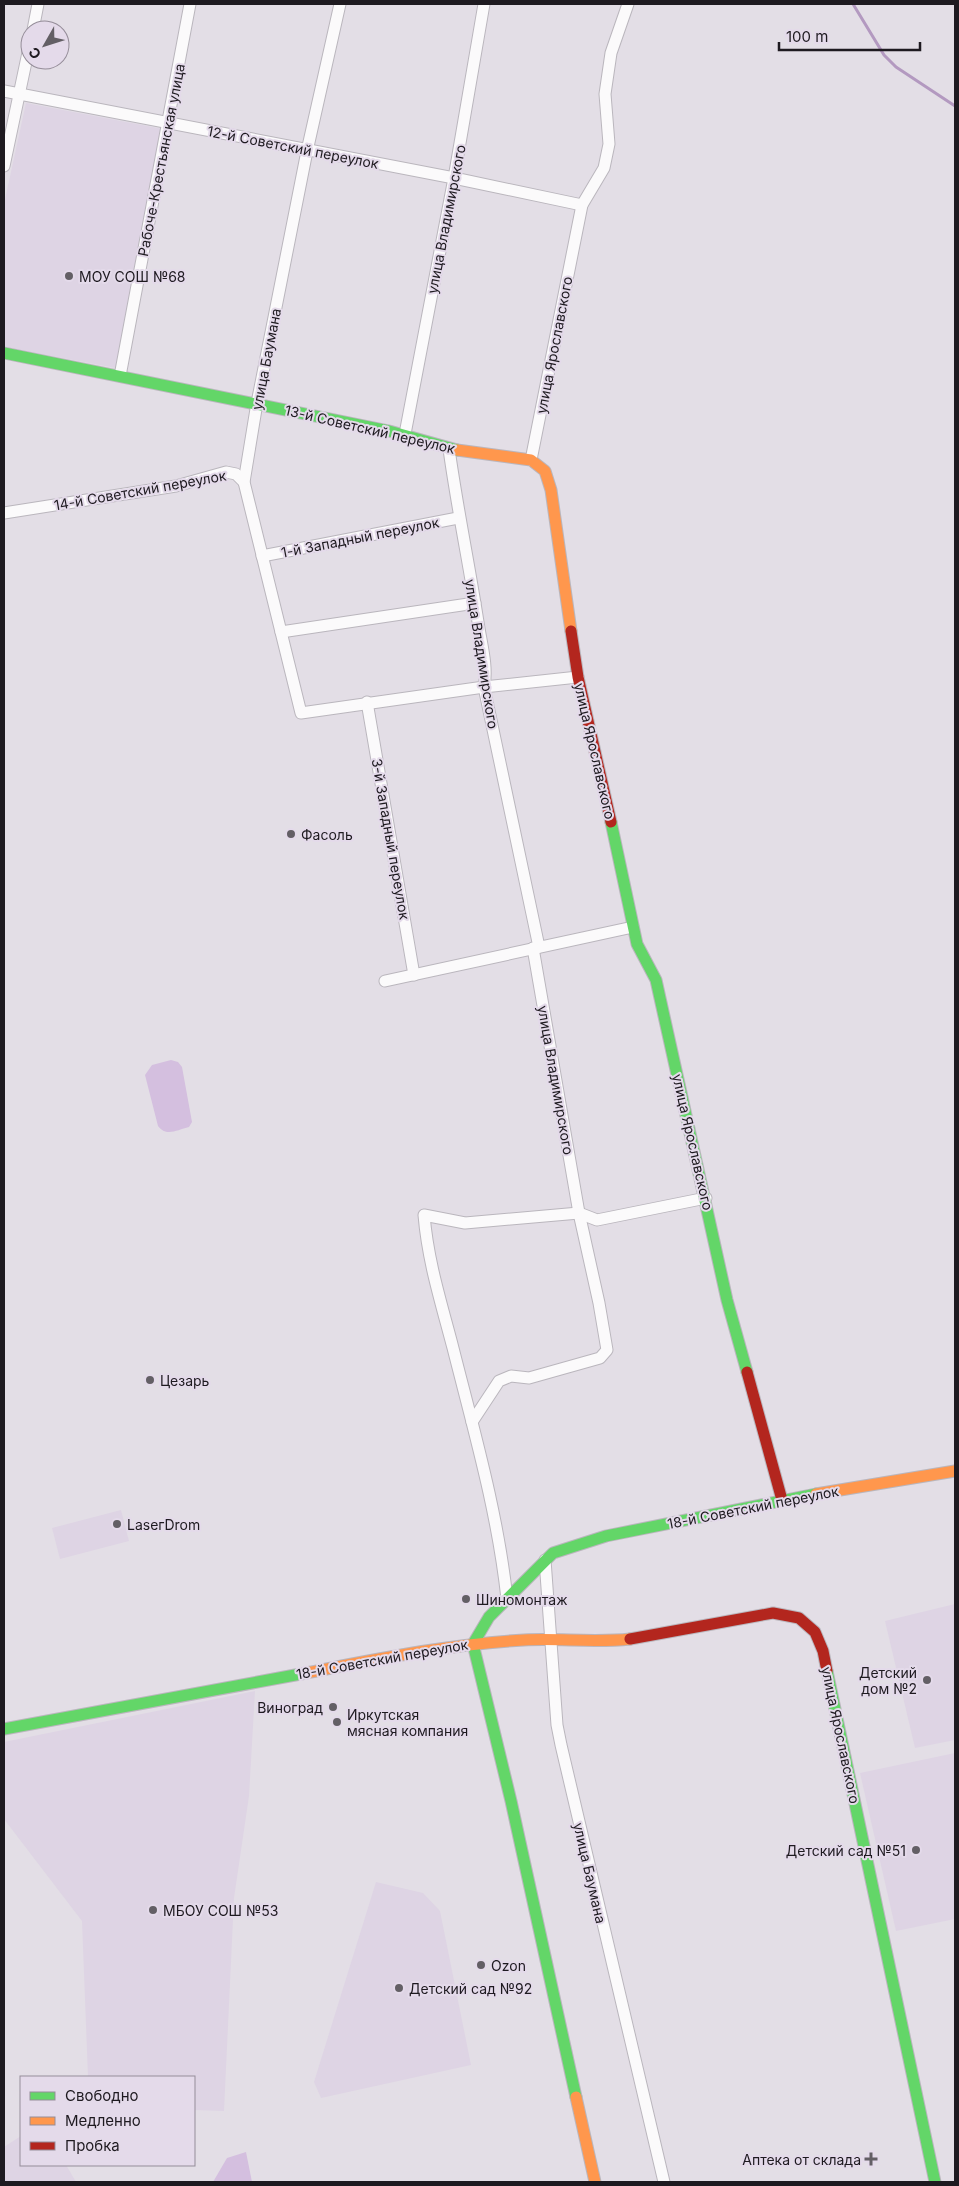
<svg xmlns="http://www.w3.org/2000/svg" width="959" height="2186" viewBox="0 0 959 2186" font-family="Inter,sans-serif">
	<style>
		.built { fill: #ded4e4 }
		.green { fill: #d4bfdf }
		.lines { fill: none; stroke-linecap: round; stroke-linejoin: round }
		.stream { stroke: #b399c0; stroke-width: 3 }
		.street-casing { stroke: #bab6bd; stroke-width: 13 }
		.fast-casing { stroke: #bab6bd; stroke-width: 13 }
		.slow-casing { stroke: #bab6bd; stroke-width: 13 }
		.jam-casing { stroke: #bab6bd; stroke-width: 13 }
		.street { stroke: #fbfafb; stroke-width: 11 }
		.fast { stroke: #63d668; stroke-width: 11 }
		.slow { stroke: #ff974d; stroke-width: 11 }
		.jam { stroke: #b3261e; stroke-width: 11 }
		.poi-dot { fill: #635f65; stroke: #e4daea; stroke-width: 2 }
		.labels { text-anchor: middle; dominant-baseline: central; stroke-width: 4; stroke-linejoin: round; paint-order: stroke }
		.street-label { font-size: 14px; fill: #1e1a20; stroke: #e4daea }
		.poi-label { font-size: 14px; fill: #1e1a20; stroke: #e4daea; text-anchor: start }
	</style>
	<rect width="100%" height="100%" fill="#e3dee6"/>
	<g class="built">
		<polygon points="26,103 163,129 116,368 4,347 4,204"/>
		<polygon points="121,1510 129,1541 60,1559 52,1528"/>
		<polygon points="955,1604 955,1740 915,1748 885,1621"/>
		<polygon points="255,1691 249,1796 234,1898 224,2111 194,2110 194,2077 88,2077 82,1921 4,1819 4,1742"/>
		<polygon points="955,1753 955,1919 896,1931 860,1773"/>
		<polygon points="376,1882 423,1893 440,1911 471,2065 321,2098 314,2082"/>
		<polygon points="21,2136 21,2165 66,2165 76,2182 4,2182 4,2147"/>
	</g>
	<g class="green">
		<path d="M171 1060 178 1062 182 1067 192 1122 189 1127C177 1130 166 1137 158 1126L145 1075 152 1065Z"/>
		<polygon points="246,2152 252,2182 213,2182 227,2158"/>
	</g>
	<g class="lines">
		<polyline class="stream" points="853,4 884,55 896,67 955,106"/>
		<defs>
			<g id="street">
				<polyline points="340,4 307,151 257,403 244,482 301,713 484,687 578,677"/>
				<polyline points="33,30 38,4"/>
				<polyline points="4,91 454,178 582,205"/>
				<polyline points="4,166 30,43"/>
				<polyline points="120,376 190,4"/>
				<polyline points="405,434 454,178 484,4"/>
				<path d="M449 449C457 507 469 564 478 622 481 643 488 666 484 687L539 947"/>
				<polyline points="531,460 582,205 604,168 609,144 605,94 611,53 628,4"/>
				<polyline points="4,513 176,486 226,472 236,474 244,482"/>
				<polyline points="262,556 458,518"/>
				<polyline points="281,632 475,603"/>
				<polyline points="367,702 414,975"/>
				<polyline points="385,981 633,927"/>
				<polyline points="472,1422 499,1381 511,1376 529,1378 600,1358 607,1350 599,1303 579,1213 533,948"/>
				<polyline points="545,1560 557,1725 561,1745 664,2182"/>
				<path d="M507 1599C498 1514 474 1431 453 1348 441 1302 428 1262 424 1215L465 1223 579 1213 597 1220 706 1198"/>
			</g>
			<g id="fast">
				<polyline points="4,353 389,431 457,450"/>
				<polyline points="611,822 637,944 656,980 727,1300 747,1372"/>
				<polyline points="473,1644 511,1801 576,2097"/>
				<polyline points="473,1644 489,1617 553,1553 606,1536 816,1494"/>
				<polyline points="827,1671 935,2182"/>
				<polyline points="4,1729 306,1673"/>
			</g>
			<g id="slow">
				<polyline points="457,450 531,460 545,471 551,490 571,631"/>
				<polyline points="816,1494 955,1471"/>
				<path d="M306 1673C378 1659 451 1644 524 1640 559 1638 594 1643 630 1639"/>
				<polyline points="576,2097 595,2182"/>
			</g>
			<g id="jam">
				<polyline points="571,631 578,677 611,822"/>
				<polyline points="747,1372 782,1500"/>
				<polyline points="630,1639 773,1613 799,1618 815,1632 823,1651 827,1671"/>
			</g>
		</defs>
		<use href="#street" class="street-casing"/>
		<use href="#fast" class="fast-casing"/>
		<use href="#slow" class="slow-casing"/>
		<use href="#jam" class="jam-casing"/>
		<use href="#street" class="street"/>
		<use href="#fast" class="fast"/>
		<use href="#slow" class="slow"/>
		<use href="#jam" class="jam"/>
	</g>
	<g class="poi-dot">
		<circle cx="69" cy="276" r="5"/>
		<circle cx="291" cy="834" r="5"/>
		<circle cx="150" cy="1380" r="5"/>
		<circle cx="117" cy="1524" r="5"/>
		<circle cx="466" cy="1599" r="5"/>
		<circle cx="927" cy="1680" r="5"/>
		<circle cx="333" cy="1707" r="5"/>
		<circle cx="337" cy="1722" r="5"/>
		<circle cx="916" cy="1850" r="5"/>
		<circle cx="153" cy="1910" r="5"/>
		<circle cx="481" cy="1965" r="5"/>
		<circle cx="399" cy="1988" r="5"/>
		<path d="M868.5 2151.5h5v5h5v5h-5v5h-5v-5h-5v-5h5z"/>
	</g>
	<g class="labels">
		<g class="street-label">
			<text transform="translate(293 147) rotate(11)">12-й Советский переулок</text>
			<text transform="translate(161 160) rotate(-79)">Рабоче-Крестьянская улица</text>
			<text transform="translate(446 219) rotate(-79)">улица Владимирского</text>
			<text transform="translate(554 345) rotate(-79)">улица Ярославского</text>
			<text transform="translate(266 359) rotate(-79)">улица Баумана</text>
			<text transform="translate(370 429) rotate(13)">13-й Советский переулок</text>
			<text transform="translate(140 490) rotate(-10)">14-й Советский переулок</text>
			<text transform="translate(360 537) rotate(-11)">1-й Западный переулок</text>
			<text transform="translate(482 654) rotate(81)">улица Владимирского</text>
			<text transform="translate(595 751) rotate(77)">улица Ярославского</text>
			<text transform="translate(391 839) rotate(80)">3-й Западный переулок</text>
			<text transform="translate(556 1080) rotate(80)">улица Владимирского</text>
			<text transform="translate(693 1142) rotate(77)">улица Ярославского</text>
			<text transform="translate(753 1507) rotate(-11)">18-й Советский переулок</text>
			<text transform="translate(382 1659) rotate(-10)">18-й Советский переулок</text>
			<text transform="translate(841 1735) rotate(78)">улица Ярославского</text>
			<text transform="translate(590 1873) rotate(77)">улица Баумана</text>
		</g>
		<g class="poi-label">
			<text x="79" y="276">МОУ СОШ №68</text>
			<text x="301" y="834">Фасоль</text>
			<text x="160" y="1380">Цезарь</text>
			<text x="127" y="1524">LaseгDrom</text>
			<text x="476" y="1599">Шиномонтаж</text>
			<text x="917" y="1672" text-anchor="end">Детский<tspan x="917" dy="16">дом №2</tspan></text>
			<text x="323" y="1707" text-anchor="end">Виноград</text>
			<text x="347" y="1714">Иркутская<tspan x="347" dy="16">мясная компания</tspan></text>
			<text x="906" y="1850" text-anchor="end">Детский сад №51</text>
			<text x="163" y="1910">МБОУ СОШ №53</text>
			<text x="491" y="1965">Ozon</text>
			<text x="409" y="1988">Детский сад №92</text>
			<text x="861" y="2159" text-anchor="end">Аптека от склада</text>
		</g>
	</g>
	<rect width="959" height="2186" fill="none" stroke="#1e1a20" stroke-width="10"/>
	<rect x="20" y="2076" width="175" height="90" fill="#e4daea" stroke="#958d99"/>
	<rect x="30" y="2092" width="25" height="8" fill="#63d668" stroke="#958d99"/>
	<text x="65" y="2101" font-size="15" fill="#1e1a20">Свободно</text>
	<rect x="30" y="2117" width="25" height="8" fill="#ff974d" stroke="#958d99"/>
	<text x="65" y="2126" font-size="15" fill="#1e1a20">Медленно</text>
	<rect x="30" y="2142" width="25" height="8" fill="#b3261e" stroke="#958d99"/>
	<text x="65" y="2151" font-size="15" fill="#1e1a20">Пробка</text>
	<g transform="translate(45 45) rotate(231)"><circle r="24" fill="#e4daea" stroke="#958d99"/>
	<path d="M0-4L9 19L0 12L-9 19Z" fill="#635f65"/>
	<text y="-8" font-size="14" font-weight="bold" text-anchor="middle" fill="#1e1a20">С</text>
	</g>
	<path d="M779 42v8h141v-8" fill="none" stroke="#1e1a20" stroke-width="2.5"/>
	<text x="786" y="42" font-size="15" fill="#1e1a20" stroke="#e4daea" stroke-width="4" paint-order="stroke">100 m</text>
</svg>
